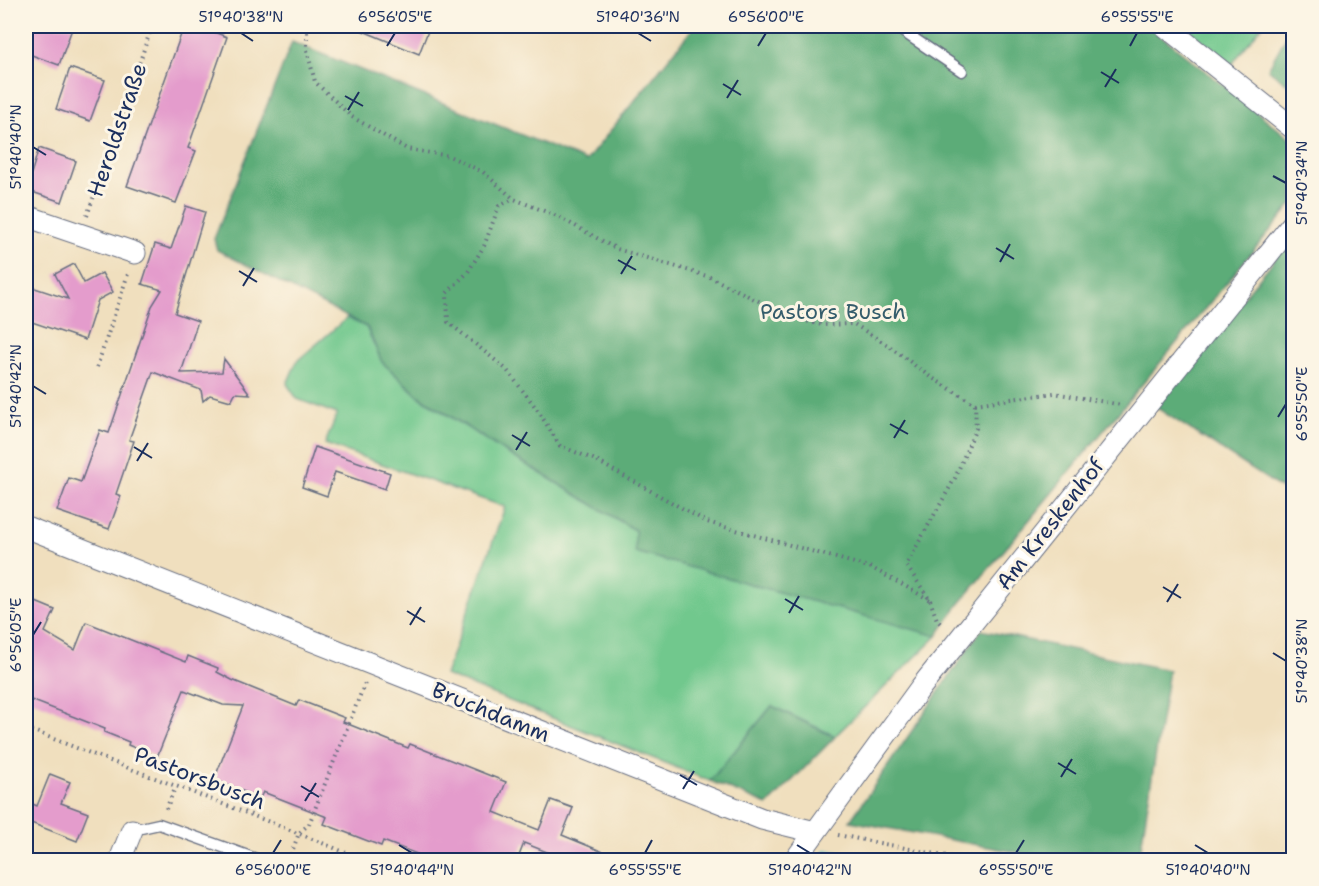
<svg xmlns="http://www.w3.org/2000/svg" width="1319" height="886" viewBox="0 0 1319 886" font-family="'Shantell Sans',sans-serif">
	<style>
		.green { fill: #71c88d; stroke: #467c76; stroke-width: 1.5 }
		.forest { fill: #5cac78; stroke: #3c6e6b; stroke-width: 1.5 }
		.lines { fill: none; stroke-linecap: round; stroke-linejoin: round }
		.stream { stroke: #4ebdc4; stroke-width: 7 }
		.building { fill: #e49ccc }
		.lane-casing { stroke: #666d80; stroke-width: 13 }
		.street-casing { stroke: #666d80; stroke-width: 23 }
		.path { stroke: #666d80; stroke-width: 4; stroke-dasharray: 1.5 4.5; stroke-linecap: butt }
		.lane { stroke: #fff; stroke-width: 10 }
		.street { stroke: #fff; stroke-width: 21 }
		.ticks { fill: none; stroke: #1b2f5e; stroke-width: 2 }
		.labels { text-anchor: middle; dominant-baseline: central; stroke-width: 6; stroke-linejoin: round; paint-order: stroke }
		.street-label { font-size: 22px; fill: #1b2f5e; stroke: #fcf5e5 }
		.park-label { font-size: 22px; fill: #355d6c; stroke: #fcf5e5 }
		.neatline { fill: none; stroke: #1b2f5e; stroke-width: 2 }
		.ticks-label { font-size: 15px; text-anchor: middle; fill: #1b2f5e }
	</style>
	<rect width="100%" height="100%" fill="#fcf5e5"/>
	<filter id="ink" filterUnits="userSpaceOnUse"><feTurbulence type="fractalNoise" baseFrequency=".0167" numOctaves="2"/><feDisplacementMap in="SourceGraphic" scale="12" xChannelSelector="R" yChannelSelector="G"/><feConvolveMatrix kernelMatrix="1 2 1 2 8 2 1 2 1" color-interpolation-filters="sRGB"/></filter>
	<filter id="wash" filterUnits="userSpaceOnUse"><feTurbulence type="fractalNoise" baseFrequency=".008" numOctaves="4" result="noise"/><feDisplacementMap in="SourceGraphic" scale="24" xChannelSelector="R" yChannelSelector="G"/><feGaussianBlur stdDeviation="1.35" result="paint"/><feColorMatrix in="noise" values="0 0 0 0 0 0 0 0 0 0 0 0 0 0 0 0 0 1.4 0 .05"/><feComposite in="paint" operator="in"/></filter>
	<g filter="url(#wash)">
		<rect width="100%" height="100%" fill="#f0dfbe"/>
		<g class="green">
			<polygon points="1183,26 1262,26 1232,64"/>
			<polygon points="347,318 366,327 382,362 418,396 500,449 635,530 636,552 937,636 835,736 772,706 710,781 445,675 505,507 325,444 337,414 297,399 287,384 297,361"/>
		</g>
		<g class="forest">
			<polygon points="691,26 1149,26 1293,141 1293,203 957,607 937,636 635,552 635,530 501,449 418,395 382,362 367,327 217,250 214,239 292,42 586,161 693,28"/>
			<polygon points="1292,26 1294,26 1293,88 1268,69"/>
			<polygon points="1293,237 1293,496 1154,406"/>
			<polygon points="981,630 1169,670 1139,860 1057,860 850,821"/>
			<polygon points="772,706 835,737 768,805 710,781"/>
		</g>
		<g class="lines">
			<polyline class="stream" points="826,853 866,860"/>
		</g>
		<g id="blocks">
			<g class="building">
				<polygon points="28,26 73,26 59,65 26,53"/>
				<polygon points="184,26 216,26 214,32 227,37 188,148 196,151 176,203 127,186"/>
				<polygon points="351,26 430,26 419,54"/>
				<polygon points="70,68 105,80 90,121 56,109"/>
				<polygon points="39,148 76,161 62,202 26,190"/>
				<polygon points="186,206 205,212 175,313 198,321 181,373 222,372 224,359 250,394 235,393 231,401 210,395 203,401 201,390 153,372 129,440 134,441 116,494 121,496 109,529 57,511 69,478 81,482 100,430 109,433 152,306 162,290 142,284 155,244 171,249"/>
				<polygon points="74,264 84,283 102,273 113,292 98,300 85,340 26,320 26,285 68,299 55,274"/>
				<polygon points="315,447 390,473 385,489 335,472 327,496 302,487"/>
				<polygon points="26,598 55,610 45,632 75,650 86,622 186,662 188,656 218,668 217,672 232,680 296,706 299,700 345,718 343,722 408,748 410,744 506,782 494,812 539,830 551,800 573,808 562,835 625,861 570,861 524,843 517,861 435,861 383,841 381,846 324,824 327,817 263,792 260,798 214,780 243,706 223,705 184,690 157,757 128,745 129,742 104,732 105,729 26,698"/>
				<polygon points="50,774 70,782 61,803 88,813 77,841 26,821 26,801 37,806"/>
			</g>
		</g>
	</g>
	<g filter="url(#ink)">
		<use href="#blocks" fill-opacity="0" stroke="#666d80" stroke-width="1.5"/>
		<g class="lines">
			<defs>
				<g id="lane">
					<polyline points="895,26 962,71"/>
					<polyline points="132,830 159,824 259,860"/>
				</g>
				<g id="street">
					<polyline points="1165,26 1294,129"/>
					<polyline points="26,216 135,253"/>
					<polyline points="26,527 762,819 815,832"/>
					<polyline points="120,860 132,830"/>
					<polyline points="795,860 921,687 1294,222"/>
				</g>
			</defs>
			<use href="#lane" class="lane-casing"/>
			<use href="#street" class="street-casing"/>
			<g class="path">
				<polyline points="307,26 307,50 315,82 352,117 407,149 449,156 483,172 514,199 557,216 617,249 710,277 793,318 822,325 854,324 892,348 929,376 975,404 976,428 955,478 906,565 930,600 872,568 707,522 593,459 560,446 537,409 506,369 448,322 447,293 468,272 484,246 499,206 514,199"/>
				<polyline points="87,216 152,26"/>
				<polyline points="97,367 129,271"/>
				<polyline points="975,404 1054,393 1122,405"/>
				<polyline points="930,600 937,620 943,626"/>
				<path d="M26 728C138 773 252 813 363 860"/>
				<polyline points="166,809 175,788"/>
				<polyline points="838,835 967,860"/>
				<polyline points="289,860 299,833 309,824 365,683"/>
			</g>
			<use href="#lane" class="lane"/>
			<use href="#street" class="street"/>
		</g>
	</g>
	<path class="ticks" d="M241 33 253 41M638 33 651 41M387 46 395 33M758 46 766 33M1130 46 1137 33M1101 72 1119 83M723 84 741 95M1105 87 1116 69M345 96 363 106M727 98 738 80M348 110 359 92M33 147 46 155M1273 176 1286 183M996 248 1014 259M618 260 636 270M1000 262 1010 244M239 271 257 282M621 274 632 256M243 286 254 268M33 386 46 394M1278 417 1286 404M890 424 908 434M512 435 530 446M894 438 905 420M134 447 152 458M516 450 527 432M137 461 148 443M1163 587 1181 598M785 599 803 610M1167 602 1178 584M407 611 425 622M789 613 799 596M410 625 421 607M33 635 41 622M1273 653 1286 661M1058 763 1076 774M680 775 697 785M1061 777 1072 759M301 786 319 797M683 789 694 771M305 801 316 783M399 845 412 853M797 845 810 853M1195 845 1208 853M273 853 281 840M645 853 652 840M1016 853 1024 840"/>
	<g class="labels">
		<g class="street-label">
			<text transform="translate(117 130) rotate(-71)">Heroldstraße</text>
			<text transform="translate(1050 524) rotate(-52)">Am Kreskenhof</text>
			<text transform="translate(491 712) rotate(22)">Bruchdamm</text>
			<text transform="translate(200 778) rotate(21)">Pastorsbusch</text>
		</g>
		<g class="park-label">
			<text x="833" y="311">Pastors Busch</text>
		</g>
	</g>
	<rect width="1319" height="886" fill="none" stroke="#fcf5e5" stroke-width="66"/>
	<rect x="33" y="33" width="1253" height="820" class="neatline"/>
	<g class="ticks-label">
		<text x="241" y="22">51°40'38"N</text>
		<text x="395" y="22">6°56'05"E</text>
		<text x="638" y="22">51°40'36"N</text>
		<text x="766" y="22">6°56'00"E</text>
		<text x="1137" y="22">6°55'55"E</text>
		<text transform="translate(16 147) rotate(-90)" y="5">51°40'40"N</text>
		<text transform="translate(1302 183) rotate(-90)" y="5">51°40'34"N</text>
		<text transform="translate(16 386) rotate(-90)" y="5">51°40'42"N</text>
		<text transform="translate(1302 404) rotate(-90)" y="5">6°55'50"E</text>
		<text transform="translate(16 635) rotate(-90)" y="5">6°56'05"E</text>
		<text transform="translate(1302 661) rotate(-90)" y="5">51°40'38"N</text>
		<text x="273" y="875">6°56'00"E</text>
		<text x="412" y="875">51°40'44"N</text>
		<text x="645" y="875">6°55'55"E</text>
		<text x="810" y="875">51°40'42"N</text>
		<text x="1016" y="875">6°55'50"E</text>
		<text x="1208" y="875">51°40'40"N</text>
	</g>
</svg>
